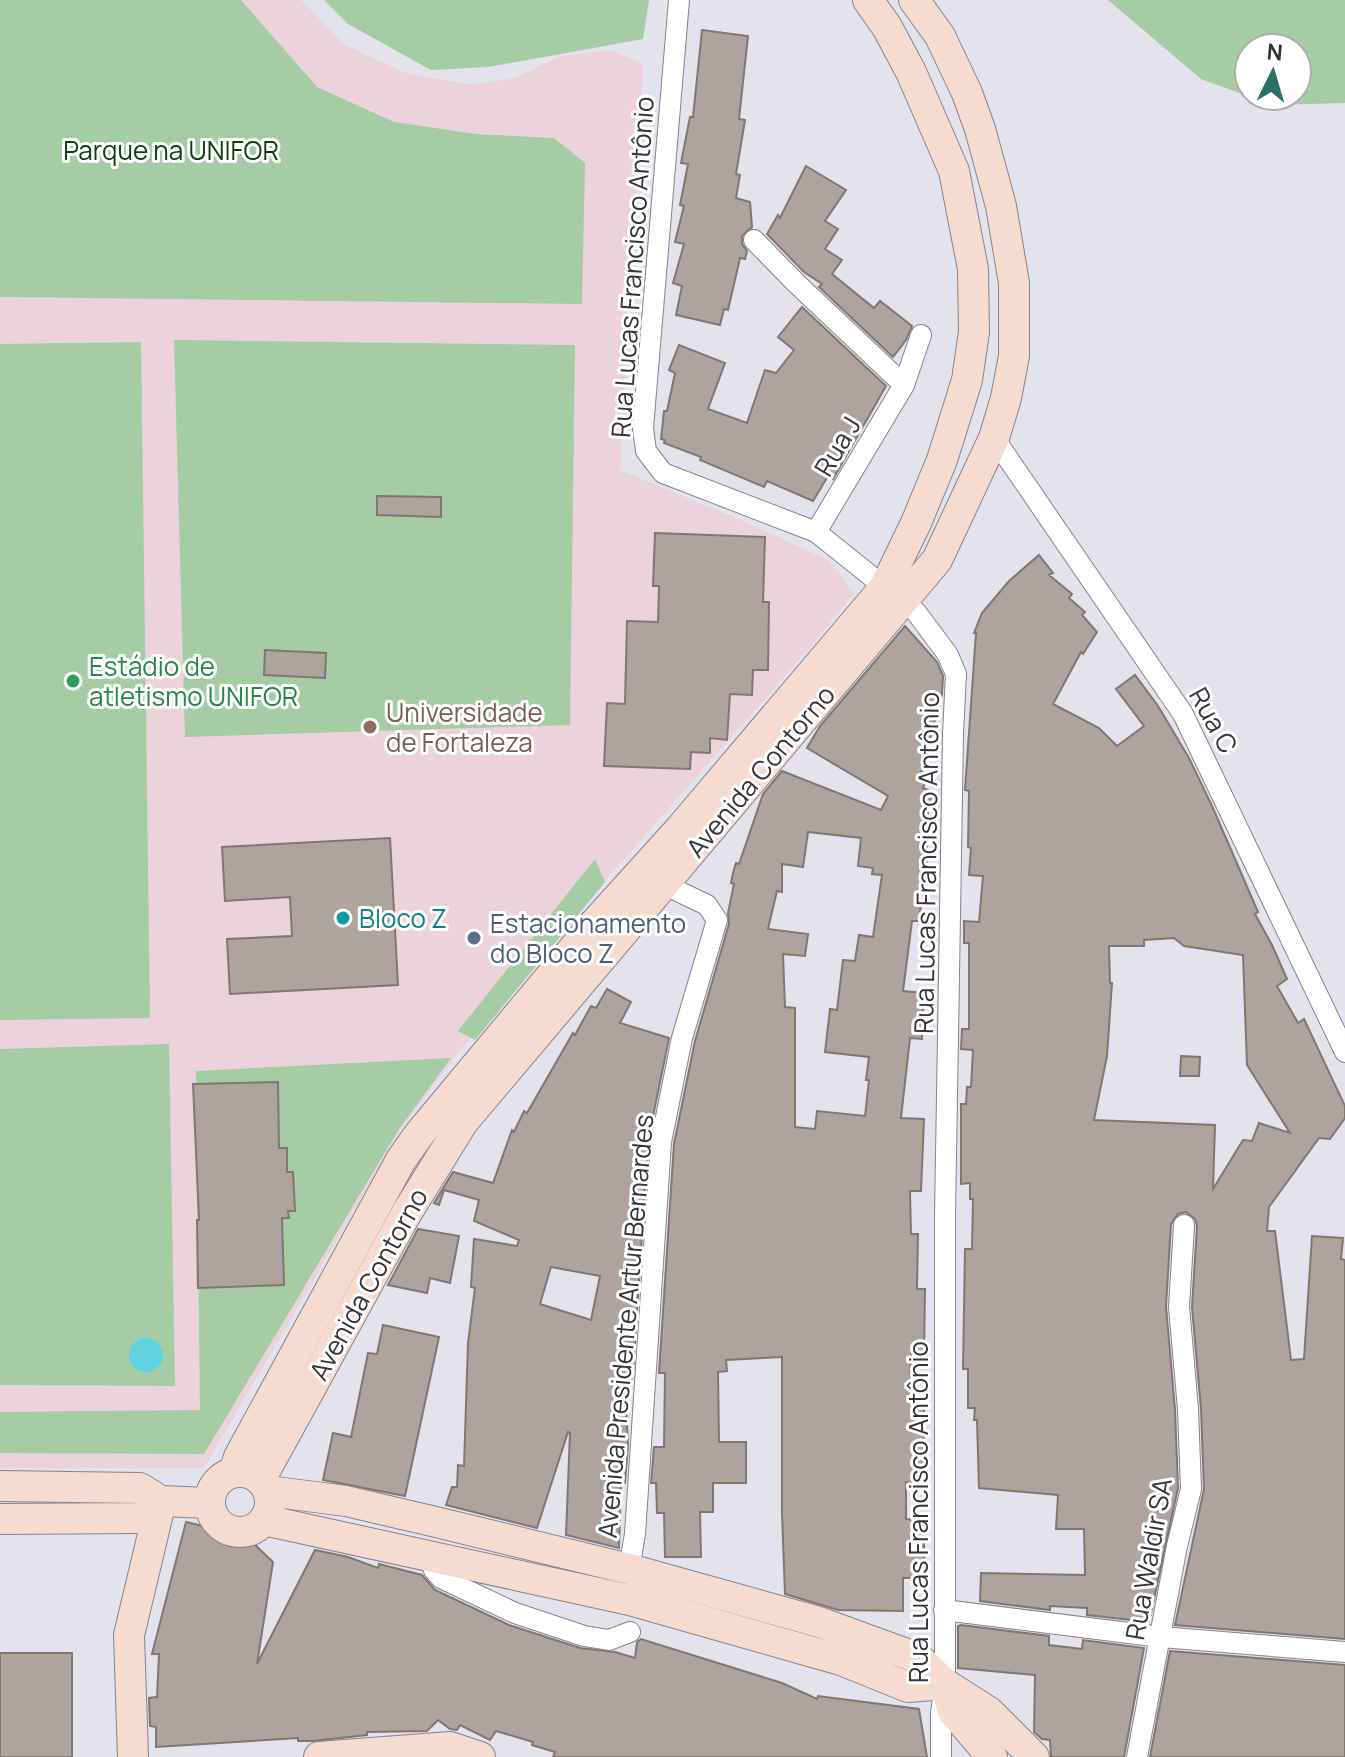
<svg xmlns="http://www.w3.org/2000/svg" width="1345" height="1757" viewBox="0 0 1345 1757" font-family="Manrope,sans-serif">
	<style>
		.education { fill: #ebd2db }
		.green { fill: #a5cca4; fill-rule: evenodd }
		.water { fill: #60d3e2 }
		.building { fill: #aea39e; stroke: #817671; stroke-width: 2; fill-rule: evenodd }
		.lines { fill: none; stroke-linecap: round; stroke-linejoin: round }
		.street-casing { stroke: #85838d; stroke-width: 22 }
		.secondary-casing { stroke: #85838d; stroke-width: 32 }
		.street { stroke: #fff; stroke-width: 20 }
		.secondary { stroke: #f5dbd0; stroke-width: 30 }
		.leisure-dot { fill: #2e9e5b; stroke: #fff; stroke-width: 3 }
		.education-dot { fill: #8d6e63; stroke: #fff; stroke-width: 3 }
		.culture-dot { fill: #0f9aa8; stroke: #fff; stroke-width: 3 }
		.service-dot { fill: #5c6f8a; stroke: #fff; stroke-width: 3 }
		.labels { text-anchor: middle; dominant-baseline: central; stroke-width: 6; stroke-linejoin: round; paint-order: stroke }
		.park-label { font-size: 26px; fill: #0f3a12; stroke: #fff }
		.street-label { font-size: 26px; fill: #343438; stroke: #fff }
		.leisure-label { font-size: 26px; fill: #27864d; stroke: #fff; text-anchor: start }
		.education-label { font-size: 26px; fill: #785e54; stroke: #fff; text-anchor: start }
		.culture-label { font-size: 26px; fill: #0d838f; stroke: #fff; text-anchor: start }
		.service-label { font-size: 26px; fill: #4e5e75; stroke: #fff; text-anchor: start }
	</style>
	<rect width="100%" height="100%" fill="#e4e2ed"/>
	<polygon class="education" points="0,0 301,0 345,45 405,73 473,85 515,78 561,56 610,50 643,64 620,470 736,518 828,560 854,593 809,649 615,869 516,976 404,1125 204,1468 0,1468"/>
	<g class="green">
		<polygon points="0,0 241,0 317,87 394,122 476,134 554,138 585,163 582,304 0,297"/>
		<polygon points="324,0 649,0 643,39 488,67 431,70 348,24"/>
		<path d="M1108 0H1345V103L1273 105 1201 79ZM1249 48H1297V96H1249Z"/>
		<polygon points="174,340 575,345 570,725 185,737"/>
		<polygon points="141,342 150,1018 0,1020 0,344"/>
		<polygon points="595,859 605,882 475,1040 458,1031"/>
		<polygon points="169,1044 175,1386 0,1385 0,1049"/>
		<polygon points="451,1058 399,1129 204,1454 0,1453 0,1412 200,1410 196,1071"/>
	</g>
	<circle class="water" cx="146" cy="1355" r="17"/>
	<g class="building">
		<polygon points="702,30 748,36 739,119 745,120 736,174 740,175 736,198 750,202 752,227 742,236 742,244 747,251 745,259 740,258 728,310 724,309 720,325 676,315 682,286 673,283 684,244 675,242 684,206 680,205 688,164 681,163 690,117 693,117"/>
		<polygon points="806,166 846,190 825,221 838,229 825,249 842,260 832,274 874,308 880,301 912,326 906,340 893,357 819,287 822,284 804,272 767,234 778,215 780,218"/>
		<polygon points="802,307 886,386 833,479 828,476 813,501 767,481 764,487 700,460 701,457 664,443 665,440 661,439 664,411 667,411 675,373 669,370 679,345 725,363 708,409 747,423 765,370 776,373 794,350 778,337"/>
		<polygon points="377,496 441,497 441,517 377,515"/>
		<polygon points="655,533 765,537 763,602 769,602 768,670 753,670 752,695 730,694 727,740 710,738 710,753 691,752 690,769 604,766 607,703 625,704 627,621 658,622 659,586 653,586"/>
		<path d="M1039 555 1053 573 1049 575 1072 594 1069 598 1085 612 1082 615 1097 632 1083 654 1081 652 1053 704 1099 728 1117 746 1144 726 1116 689 1135 675 1158 706 1189 758 1212 806 1258 912 1255 914 1272 945 1287 979 1277 986 1298 1023 1304 1019 1345 1106V1118L1330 1139 1319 1138 1269 1207 1267 1231H1275L1291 1360 1304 1359 1312 1236 1343 1238 1341 1259 1345 1260V1639L1175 1625 1204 1489 1201 1409 1192 1307 1197 1226 1195 1219 1186 1212 1178 1214 1171 1224 1166 1306 1175 1410 1178 1488 1149 1622 1087 1615V1608L1050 1606V1610L980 1601 981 1573 1085 1575 1084 1529H1056L1058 1495 979 1488 977 1420H974L975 1408H968V1369H963L965 1249H972L973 1199H970V1183L961 1184V1104H966L967 1087H971L973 1050 961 1049 962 1029H969V943H964V921L979 922 983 876 969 875 971 848 968 847 969 791 965 790 976 633H974L982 613 1009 581ZM1174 938 1184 946 1243 955 1247 1065 1290 1133 1259 1123 1252 1141 1243 1140 1213 1189 1215 1125 1094 1120 1107 1056 1112 983H1110L1109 946H1144V940Z"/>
		<path d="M905 626 937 662 943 676 942 694 921 771 928 774 923 788 933 792 928 807 926 880H924L919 921H912L903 991 924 993 922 1039 910 1038 901 1118 924 1119 921 1191H910L911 1234H918L917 1289H925L924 1354H911L910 1390H924L923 1484 906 1482V1519L924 1520V1578H903V1611L838 1610 785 1594 782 1513V1357L726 1360 727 1371 718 1372 719 1442H746V1483H713V1512H700L701 1557H665L664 1513H657L656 1483H651L654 1447H664L665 1373H659L674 1144 695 1041 729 924 728 913 734 884 731 883 733 873 736 863 739 864 763 794 782 771 881 810 888 796 807 748 820 726ZM808 832 861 838 858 866 873 868 872 874 882 875 873 937 859 935 855 961 843 960 837 1010 830 1009 825 1052 869 1057 866 1080H869L865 1116 817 1111 815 1129 795 1127V1008L785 1007 783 954 805 956 808 934 768 929 777 891 782 892V864L803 867Z"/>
		<polygon points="265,650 326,653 325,678 264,675"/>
		<polygon points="390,838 398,985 230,994 227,939 292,936 290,897 225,901 222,847"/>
		<path d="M607 989 631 1002 620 1023 669 1038 648 1141 633 1373 626 1401 628 1446 625 1483 621 1484 619 1548 566 1535 570 1433 568 1432 537 1528 446 1505 452 1487H457L458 1465 464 1466 468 1343 475 1288 471 1287 474 1239 517 1246 519 1240 474 1221 479 1200 444 1190 439 1205 434 1203 453 1172 493 1183 512 1130 514 1132 524 1111 527 1113 573 1033 575 1035 591 1006 596 1008ZM551 1267 600 1276 591 1320 540 1304Z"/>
		<polygon points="1181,1056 1200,1057 1199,1076 1180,1076"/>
		<polygon points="278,1082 279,1148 287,1148 287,1172 293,1172 295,1211 288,1211 289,1218 282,1218 284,1285 198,1288 197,1220 199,1220 193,1084"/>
		<polygon points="418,1229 459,1236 450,1283 430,1278 427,1293 388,1285"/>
		<polygon points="383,1325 439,1337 405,1496 323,1480 333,1433 351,1437 368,1353 377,1354"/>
		<polygon points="186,1522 254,1538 253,1543 273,1562 257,1664 315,1550 348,1557 378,1568 379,1564 422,1575 435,1590 509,1625 580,1648 615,1652 635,1658 637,1642 641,1639 782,1683 817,1699 818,1696 919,1709 927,1757 553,1757 555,1752 532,1745 533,1742 496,1731 490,1740 460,1725 457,1730 450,1729 438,1720 427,1731 367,1732 367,1735 313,1741 298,1741 298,1738 156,1747 156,1727 150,1726 149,1698 157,1697 159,1654 152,1654"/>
		<polygon points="961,1625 1049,1636 1049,1645 1082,1649 1083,1640 1144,1648 1124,1757 1051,1757 1050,1740 1042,1739 1034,1732 1035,1675 958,1668 958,1626"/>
		<polygon points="1170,1651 1345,1665 1345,1757 1150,1757"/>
		<rect x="0" y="1653" width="72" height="104"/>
	</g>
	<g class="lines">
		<defs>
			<g id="street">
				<polyline points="679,0 643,428 646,451 663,473 816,532 916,612 948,655 956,674 953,734 945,1216 945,1684 941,1713 941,1757"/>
				<polyline points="754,240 796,283 904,385"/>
				<polyline points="994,438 1183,714 1345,1052"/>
				<polyline points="816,532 904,385 921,335"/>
				<polyline points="430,1558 434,1570 441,1578 515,1613 584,1636 609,1640 630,1632"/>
				<polyline points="629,1569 635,1534 661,1142 682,1038 717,920 707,905 663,884"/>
				<polyline points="944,1610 1161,1637 1345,1652"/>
				<polyline points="1137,1757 1177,1546 1191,1489 1188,1409 1179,1307 1184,1225"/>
			</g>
			<g id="secondary">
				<circle cx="240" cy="1502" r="30"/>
				<polyline points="234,1472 239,1457 401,1160 420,1133 595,923 680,829 885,587 916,523 942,460 967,380 974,332 973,269 954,171 911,72 887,27 868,0"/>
				<polyline points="260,1480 406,1214 463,1122 937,560 994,438 1006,398 1014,356 1014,283 1001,206 980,129 967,93 940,36 914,0"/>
				<polyline points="0,1486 140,1488 161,1501 209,1503"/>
				<polyline points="268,1491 346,1501 436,1522 629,1569 819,1622 918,1658 945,1684 989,1712 1034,1757"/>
				<polyline points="0,1519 141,1518 161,1501"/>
				<polyline points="264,1520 630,1600 841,1660 908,1687 945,1684"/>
				<polyline points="945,1684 953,1711 992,1757"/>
				<polyline points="133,1757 129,1635 161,1501"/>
				<polyline points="319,1757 450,1747 480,1757"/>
			</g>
		</defs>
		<use href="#street" class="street-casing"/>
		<use href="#secondary" class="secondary-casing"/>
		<use href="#street" class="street"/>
		<use href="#secondary" class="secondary"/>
	</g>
	<circle class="leisure-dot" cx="73" cy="681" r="8"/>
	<circle class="education-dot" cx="370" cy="727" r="8"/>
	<circle class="culture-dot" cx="343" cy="918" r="8"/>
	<circle class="service-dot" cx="474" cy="938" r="8"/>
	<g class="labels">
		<g class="park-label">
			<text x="171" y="150">Parque na UNIFOR</text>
		</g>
		<g class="street-label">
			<text transform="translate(632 267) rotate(-86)">Rua Lucas Francisco Antônio</text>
			<text transform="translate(837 446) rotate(-59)">Rua J</text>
			<text transform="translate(1214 720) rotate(61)">Rua C</text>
			<text transform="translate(760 771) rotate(-50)">Avenida Contorno</text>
			<text transform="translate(926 863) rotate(-89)">Rua Lucas Francisco Antônio</text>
			<text transform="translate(368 1284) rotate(-61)">Avenida Contorno</text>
			<text transform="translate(625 1326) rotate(-85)">Avenida Presidente Artur Bernardes</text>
			<text transform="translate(918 1512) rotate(-90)">Rua Lucas Francisco Antônio</text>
			<text transform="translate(1148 1559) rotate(-80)">Rua Waldir SA</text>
		</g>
		<g class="leisure-label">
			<text x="89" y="666">Estádio de<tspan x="89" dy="30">atletismo UNIFOR</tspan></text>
		</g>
		<g class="education-label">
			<text x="386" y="712">Universidade<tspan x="386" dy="30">de Fortaleza</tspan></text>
		</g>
		<g class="culture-label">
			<text x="359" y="918">Bloco Z</text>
		</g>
		<g class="service-label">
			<text x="490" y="923">Estacionamento<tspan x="490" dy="30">do Bloco Z</tspan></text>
		</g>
	</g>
	<g transform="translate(1273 72) rotate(5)"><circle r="38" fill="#ffffff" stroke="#aeaeaf" stroke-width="2"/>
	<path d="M0-6L14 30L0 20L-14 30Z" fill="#2b7166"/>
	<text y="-12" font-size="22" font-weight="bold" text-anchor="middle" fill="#343438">N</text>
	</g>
</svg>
